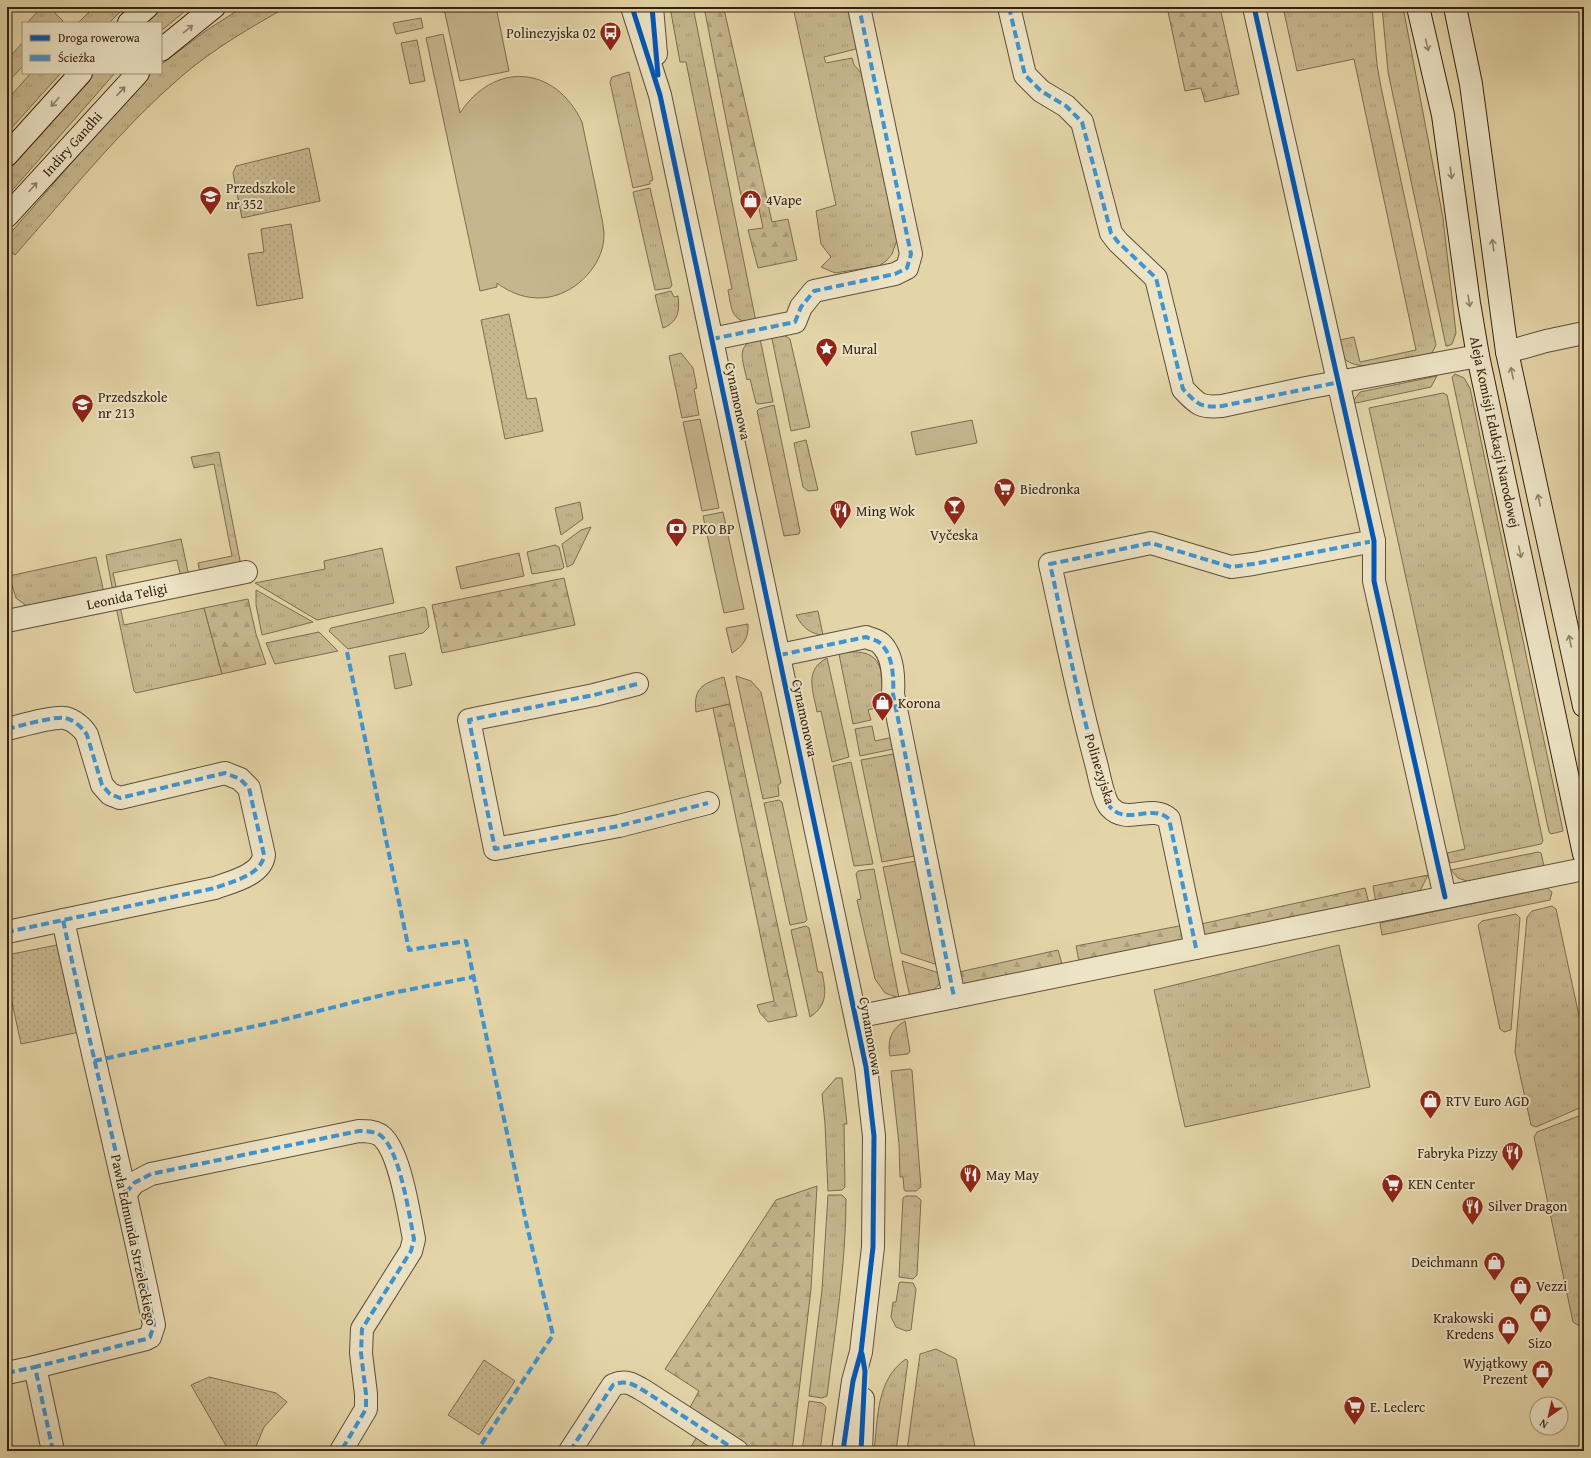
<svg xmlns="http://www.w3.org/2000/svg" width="1591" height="1458" viewBox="0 0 1591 1458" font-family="'Gentium Book Plus',serif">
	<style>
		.grass { fill: url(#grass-tufts); stroke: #7e6c50 }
		.forest { fill: url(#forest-firs); stroke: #7e6c50 }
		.park { fill: url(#park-dots); stroke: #7e6c50 }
		.garden { fill: #c6b68e; stroke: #7e6c50 }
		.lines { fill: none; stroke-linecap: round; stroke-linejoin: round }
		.street-casing { stroke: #614e37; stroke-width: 24 }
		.secondary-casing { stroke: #352111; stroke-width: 24 }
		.street { stroke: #ede4c6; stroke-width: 22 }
		.secondary { stroke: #ede4c6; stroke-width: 22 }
		.quiet { stroke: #3e95d3; stroke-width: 4; stroke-dasharray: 8 4; stroke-linecap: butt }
		.cycleway-casing { stroke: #ede4c6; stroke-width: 8 }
		.cycleway { stroke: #0057b8; stroke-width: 5 }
		.oneway { stroke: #91826c }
		.labels { text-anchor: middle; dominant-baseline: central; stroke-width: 4; stroke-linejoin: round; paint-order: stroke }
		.poi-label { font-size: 14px; fill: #352111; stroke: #ede4c6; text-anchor: start }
		.street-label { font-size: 14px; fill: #352111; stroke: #ede4c6 }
	</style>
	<defs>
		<pattern id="grass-tufts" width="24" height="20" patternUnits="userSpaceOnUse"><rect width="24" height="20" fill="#c6b68e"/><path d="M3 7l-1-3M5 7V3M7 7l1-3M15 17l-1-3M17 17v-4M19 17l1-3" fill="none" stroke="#ab9c79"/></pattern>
		<pattern id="forest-firs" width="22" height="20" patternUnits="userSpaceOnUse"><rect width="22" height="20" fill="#c6b68e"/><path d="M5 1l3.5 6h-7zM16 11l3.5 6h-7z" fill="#ab9c79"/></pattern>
		<pattern id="park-dots" width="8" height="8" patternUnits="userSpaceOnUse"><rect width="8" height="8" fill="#c6b68e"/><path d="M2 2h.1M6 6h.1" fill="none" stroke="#ab9c79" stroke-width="1.8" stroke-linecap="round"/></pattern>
	</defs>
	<rect width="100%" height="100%" fill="#e4d5a8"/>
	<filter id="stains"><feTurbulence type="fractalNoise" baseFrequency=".005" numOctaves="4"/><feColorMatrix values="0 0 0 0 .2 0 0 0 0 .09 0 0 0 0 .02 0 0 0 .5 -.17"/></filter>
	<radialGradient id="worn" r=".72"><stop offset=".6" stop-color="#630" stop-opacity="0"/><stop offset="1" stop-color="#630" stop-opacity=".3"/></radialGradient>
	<g class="grass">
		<polygon points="42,7 49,7 63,21 62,23 27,23"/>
		<polygon points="94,7 125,7 109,23 78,23"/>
		<polygon points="165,7 190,7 161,31 161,23 145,23"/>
		<path d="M243 7H287C251 27 215 48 183 75 121 128 69 194 15 255L8 249 7 237 143 81 152 73H161V65L163 63 207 30Z"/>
		<path d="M670 7H693L756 322C731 323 732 311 728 290L732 289 686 62H680Z"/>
		<polygon points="793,7 851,7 860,48 824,57 826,63 852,58 854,65 863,75 898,237 892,254 886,261 879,266 835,273 821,267 831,257 821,244 816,211 836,205"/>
		<path d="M1283 7H1372L1377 65 1381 87 1436 345 1432 353C1413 357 1358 376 1344 358 1340 354 1338 347 1335 341L1354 337 1360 362 1416 350 1354 59 1297 71Z"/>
		<polygon points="1382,7 1403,7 1443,218 1456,333 1452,344 1448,346 1446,346 1388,72"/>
		<polygon points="421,18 423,28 396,34 393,23"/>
		<polygon points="417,40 425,81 410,84 401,43"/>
		<polygon points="23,42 23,66 7,83 7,60"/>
		<polygon points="629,72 653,180 650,181 650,184 633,188 610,82 612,77"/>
		<polygon points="31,73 61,73 7,133 7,100"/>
		<polygon points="94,73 115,73 7,196 7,172"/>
		<polygon points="650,188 672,285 670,288 655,290 633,192"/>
		<path d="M671 291 674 297 678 296C680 311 678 322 663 328L655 295Z"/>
		<polygon points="781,333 790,339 810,427 791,431 771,334"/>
		<path d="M760 338 773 402 758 404 756 403 750 379 747 380C743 360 734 344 760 338Z"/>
		<polygon points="681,353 693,368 697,388 694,389 699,415 682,418 669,356"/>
		<polygon points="1455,374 1464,378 1470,388 1563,831 1551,834 1549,832 1452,377"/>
		<polygon points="1437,376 1431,387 1356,403 1353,401 1360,392"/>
		<polygon points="1443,393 1447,395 1543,841 1541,844 1450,863 1447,853 1465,849 1369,408"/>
		<polygon points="774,405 800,531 799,534 784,536 757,411 759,409"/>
		<polygon points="806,440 818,490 808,491 803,487 794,443"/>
		<polygon points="219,452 241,566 200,574 198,563 232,556 214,464 194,468 191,457"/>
		<polygon points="580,502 583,519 561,535 555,508"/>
		<polygon points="591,527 573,564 567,567 562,544 581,530"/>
		<polygon points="181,539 189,576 181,578 177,560 113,573 117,591 113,592 106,555"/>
		<polygon points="555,545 559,547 564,567 562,569 532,574 527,552"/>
		<polygon points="382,548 394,603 317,620 255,583 325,569 324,561"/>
		<polygon points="519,553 524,576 461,589 456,567"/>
		<polygon points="96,557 104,593 28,607 16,598 9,576"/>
		<polygon points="256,590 313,622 262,635 256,605"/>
		<polygon points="120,606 124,625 204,608 222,674 136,693 134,691 116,607"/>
		<polygon points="424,607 426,609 429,627 423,633 348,649 329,631 331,628"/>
		<path d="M818 611 823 635C810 634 802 627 796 615Z"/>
		<path d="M748 624C749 638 743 646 732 653L726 628Z"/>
		<polygon points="319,632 338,651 275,664 266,643"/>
		<path d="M846 652C856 652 867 651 875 659 886 671 894 729 898 748L860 756 855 729 872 726 875 741 894 737 887 705 868 710 871 720 853 724 839 654Z"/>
		<path d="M827 658 849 757 832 762 821 711 817 712C813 690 804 670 827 658Z"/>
		<polygon points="736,676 751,681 761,692 781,783 778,785 779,796 763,799"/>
		<path d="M724 677 730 704 696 712C693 688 703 683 724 677Z"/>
		<polygon points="899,753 920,855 882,862 861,760"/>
		<polygon points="851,762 873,864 854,866 833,766"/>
		<polygon points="779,800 782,802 807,920 805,922 790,925 764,803"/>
		<polygon points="1538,852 1541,853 1544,866 1470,882 1458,878 1451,870"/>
		<polygon points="922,860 941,966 901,953 883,867"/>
		<polygon points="874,869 899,998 885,993 875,979 857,900 861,899 856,874 858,871"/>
		<polygon points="1547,888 1552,892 1550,900 1382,935 1380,923"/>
		<polygon points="1552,906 1556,909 1584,1039 1584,1106 1536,1127 1531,1125 1515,1052 1527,917 1532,911"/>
		<polygon points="1516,914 1520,918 1511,1030 1504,1032 1500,1029 1478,925 1482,921"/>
		<path d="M806 926 809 928 818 972H822C826 991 828 1005 810 1017L791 930Z"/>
		<polygon points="1339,945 1370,1087 1185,1127 1154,990"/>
		<path d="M902 961 942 974C940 993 925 993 910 997Z"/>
		<path d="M905 1021 910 1051 908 1054 890 1056C887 1041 891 1029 905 1021Z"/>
		<polygon points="910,1069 912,1070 921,1187 916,1191 905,1191 904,1189 903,1177 900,1177 899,1144 891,1071"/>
		<polygon points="836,1078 842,1078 847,1124 844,1124 845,1187 842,1190 828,1191 825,1124 822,1094"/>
		<polygon points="1584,1114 1584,1329 1573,1322 1534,1137 1537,1132"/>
		<path d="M828 1195H842L846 1199C846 1265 835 1330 827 1396L822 1398 809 1396 822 1290Z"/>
		<polygon points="906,1196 916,1196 921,1200 917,1275 913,1279 899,1277 903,1198"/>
		<polygon points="901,1282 913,1283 916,1289 911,1330 906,1331 896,1327 891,1317 893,1302 896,1302 899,1283"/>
		<polygon points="936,1349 956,1359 976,1451 907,1451 920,1354"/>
		<path d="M906 1359 908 1361 896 1451H874C878 1419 876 1379 906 1359Z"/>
		<polygon points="809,1401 822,1403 826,1407 820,1451 802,1451"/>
	</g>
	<g class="forest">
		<polygon points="704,7 731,7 724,9 772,222 788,219 797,260 758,268 748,230 763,228 757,199 742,201"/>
		<polygon points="1167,7 1220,7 1239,94 1205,102 1201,88 1185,91"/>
		<polygon points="564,578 575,625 442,653 432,605"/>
		<polygon points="248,599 256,634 266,664 222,674 204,608"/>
		<polygon points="730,704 797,1016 768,1022 760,1013 757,1005 774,1001 713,708"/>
		<polygon points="1428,875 1420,891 1415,896 1376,903 1373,886"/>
		<polygon points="1365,888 1369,903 1204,939 1201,924"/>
		<polygon points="1184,925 1187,940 1079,961 1076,946"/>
		<polygon points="1058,950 1062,964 962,987 959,972"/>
		<polygon points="817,1186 811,1289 792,1451 750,1451 688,1411 699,1391 665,1369 776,1200"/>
		<polygon points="699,1434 722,1451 688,1451"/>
	</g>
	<g class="park">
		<polygon points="309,148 320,201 242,218 233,173 236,166"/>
		<polygon points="291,224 303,298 257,306 248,254 264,252 261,229"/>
		<polygon points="509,314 527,399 536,398 543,431 505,439 481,320"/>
		<polygon points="62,944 80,1032 21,1044 7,979 7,955"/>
		<polygon points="484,1360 515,1381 479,1435 448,1415"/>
		<polygon points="209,1377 276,1393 287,1402 264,1427 254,1451 229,1451 191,1385"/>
	</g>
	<g class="garden">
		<polygon points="453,7 496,7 509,71 460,81 444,9"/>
		<path d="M443 34 460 113C494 61 555 65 582 122 587 146 592 170 597 194 599 207 603 220 604 233 605 261 582 287 557 295 536 302 514 296 497 283V287L480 291 426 38Z"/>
		<polygon points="700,419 719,508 702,511 683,422"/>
		<polygon points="972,420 977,443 916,455 911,432"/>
		<polygon points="723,512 744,609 724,613 703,516"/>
		<polygon points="405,653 412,685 395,689 389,656"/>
	</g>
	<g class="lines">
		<defs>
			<g id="street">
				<polyline points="632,7 660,95 866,1067 874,1136 873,1247 861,1352 853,1381 843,1451"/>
				<polyline points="652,7 656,54"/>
				<path d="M1009 7 1025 75 1041 91 1066 106 1082 122 1111 233 1118 242 1156 278 1183 389C1198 405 1201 408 1222 406L1306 388 1478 356"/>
				<polyline points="1254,7 1374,541 1374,581 1445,897"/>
				<polyline points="712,339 795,322 801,307 814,291 895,274 907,268 911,254 859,7"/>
				<polyline points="1507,352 1546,341 1584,333"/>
				<polyline points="7,621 246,572"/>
				<path d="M780 655 866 637C870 639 877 640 880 643 893 654 894 678 893 694L954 997"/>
				<polyline points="637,684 594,695 469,720 495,849 619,826 708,803"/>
				<path d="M7 729C20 726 54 716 65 718 74 720 83 728 87 735L102 785 110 794 120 798 225 773 240 779 249 788 264 855C262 875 231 882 215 888L7 932"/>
				<path d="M1196 948 1169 819C1152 803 1127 826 1110 807 1103 799 1099 774 1096 763 1078 698 1065 631 1050 564L1151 543 1231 567 1253 564 1374 541"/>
				<polyline points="856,1017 1584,869"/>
				<path d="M126 1193 134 1183 151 1174 359 1131C366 1131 373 1131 380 1135 400 1149 409 1215 414 1239L411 1251 362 1329 361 1353 366 1394V1409L341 1451"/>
				<polyline points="7,1373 35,1367"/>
				<path d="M53 1451 35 1367 146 1339 150 1337 154 1325C126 1189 92 1055 63 920"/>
				<path d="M570 1451 613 1385C627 1379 634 1385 646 1392L737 1451"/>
				<polyline points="861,1451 863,1399"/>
			</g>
			<g id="secondary">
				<polyline points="1418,7 1443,115 1469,303 1478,356 1584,854"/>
				<polyline points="1455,7 1471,84 1507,352 1584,706"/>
				<polyline points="129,23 147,7"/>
				<polyline points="161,50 214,7"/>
				<polyline points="7,155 81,73"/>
				<polyline points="7,216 138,73"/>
			</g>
		</defs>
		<use href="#street" class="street-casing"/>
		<use href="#secondary" class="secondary-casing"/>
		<use href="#street" class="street"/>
		<use href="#secondary" class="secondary"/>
		<g class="quiet">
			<path d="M1009 7 1025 75 1041 91 1066 106 1082 122 1111 233 1118 242 1156 278 1183 389C1198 405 1201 408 1222 406L1340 382"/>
			<polyline points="712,339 795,322 801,307 814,291 895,274 907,268 911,254 859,7"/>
			<polyline points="347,652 409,950 466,941 526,1222 553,1335 477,1451"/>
			<path d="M780 655 866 637C870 639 877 640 880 643 893 654 894 678 893 694L954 997"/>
			<polyline points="637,684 594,695 469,720 495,849 619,826 708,803"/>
			<path d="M7 729C20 726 54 716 65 718 74 720 83 728 87 735L102 785 110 794 120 798 225 773 240 779 249 788 264 855C262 875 231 882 215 888L7 932"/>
			<path d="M1196 948 1169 819C1152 803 1127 826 1110 807 1103 799 1099 774 1096 763 1078 698 1065 631 1050 564L1151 543 1231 567 1253 564 1374 541"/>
			<polyline points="94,1061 274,1022 387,994 473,977"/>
			<path d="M126 1193 134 1183 151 1174 359 1131C366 1131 373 1131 380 1135 400 1149 409 1215 414 1239L411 1251 362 1329 361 1353 366 1394V1409L341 1451"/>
			<polyline points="7,1373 35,1367"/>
			<path d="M53 1451 35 1367 146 1339 150 1337 154 1325C126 1189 92 1055 63 920"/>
			<path d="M570 1451 613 1385C627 1379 634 1385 646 1392L737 1451"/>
		</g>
		<defs>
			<g id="cycleway">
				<polyline points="632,7 660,95 866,1067 874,1136 873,1247 861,1352 853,1381 843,1451"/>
				<polyline points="652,7 658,75"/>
				<polyline points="1254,7 1374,541 1374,581 1445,897"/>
				<polyline points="861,1451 865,1371 862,1354"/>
			</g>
		</defs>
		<use href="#cycleway" class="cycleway-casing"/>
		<use href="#cycleway" class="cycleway"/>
	</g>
	<defs><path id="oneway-shaft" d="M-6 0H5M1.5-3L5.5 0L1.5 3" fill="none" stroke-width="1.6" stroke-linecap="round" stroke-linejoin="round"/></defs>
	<g class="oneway">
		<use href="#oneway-shaft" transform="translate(188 29) rotate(-39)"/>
		<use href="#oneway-shaft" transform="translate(1427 45) rotate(76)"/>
		<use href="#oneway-shaft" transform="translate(121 91) rotate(-47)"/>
		<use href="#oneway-shaft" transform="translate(55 102) rotate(132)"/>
		<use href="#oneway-shaft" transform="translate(1451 173) rotate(82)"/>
		<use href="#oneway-shaft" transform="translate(33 187) rotate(-48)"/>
		<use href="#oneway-shaft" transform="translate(1493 245) rotate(-98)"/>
		<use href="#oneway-shaft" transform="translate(1469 301) rotate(81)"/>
		<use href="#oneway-shaft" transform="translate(1512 373) rotate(-102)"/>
		<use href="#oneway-shaft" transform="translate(1539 500) rotate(-102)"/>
		<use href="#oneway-shaft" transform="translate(1520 552) rotate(78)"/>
		<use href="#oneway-shaft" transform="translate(1570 641) rotate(-102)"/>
	</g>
	<defs>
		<symbol id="bus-pin" viewBox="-11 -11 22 30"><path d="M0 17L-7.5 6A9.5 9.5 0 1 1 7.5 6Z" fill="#8f2418" stroke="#ede4c6"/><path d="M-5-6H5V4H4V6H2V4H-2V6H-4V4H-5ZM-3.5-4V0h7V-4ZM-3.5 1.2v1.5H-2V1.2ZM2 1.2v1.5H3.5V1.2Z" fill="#fff"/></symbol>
		<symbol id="school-pin" viewBox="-11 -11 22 30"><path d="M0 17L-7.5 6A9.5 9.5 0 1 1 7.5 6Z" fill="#8f2418" stroke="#ede4c6"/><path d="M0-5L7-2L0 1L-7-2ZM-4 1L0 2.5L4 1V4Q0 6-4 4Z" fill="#fff"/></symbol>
		<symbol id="shop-pin" viewBox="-11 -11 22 30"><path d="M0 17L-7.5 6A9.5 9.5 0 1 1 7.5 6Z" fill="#8f2418" stroke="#ede4c6"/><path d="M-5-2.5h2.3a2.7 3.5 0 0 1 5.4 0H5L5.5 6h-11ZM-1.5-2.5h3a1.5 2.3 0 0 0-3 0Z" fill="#fff"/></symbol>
		<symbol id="sight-pin" viewBox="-11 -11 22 30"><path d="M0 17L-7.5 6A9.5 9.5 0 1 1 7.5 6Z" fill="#8f2418" stroke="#ede4c6"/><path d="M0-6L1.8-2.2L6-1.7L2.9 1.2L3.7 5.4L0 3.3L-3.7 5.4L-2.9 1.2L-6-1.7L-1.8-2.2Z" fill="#fff"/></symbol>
		<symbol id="supermarket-pin" viewBox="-11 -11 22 30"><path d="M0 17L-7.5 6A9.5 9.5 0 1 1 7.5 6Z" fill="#8f2418" stroke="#ede4c6"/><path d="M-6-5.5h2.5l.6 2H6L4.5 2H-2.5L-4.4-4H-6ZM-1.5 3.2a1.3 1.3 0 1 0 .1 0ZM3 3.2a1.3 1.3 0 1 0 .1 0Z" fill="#fff"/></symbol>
		<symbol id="bar-pin" viewBox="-11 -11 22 30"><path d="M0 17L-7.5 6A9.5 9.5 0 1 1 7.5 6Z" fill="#8f2418" stroke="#ede4c6"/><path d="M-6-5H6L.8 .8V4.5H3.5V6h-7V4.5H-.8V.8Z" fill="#fff"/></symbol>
		<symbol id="restaurant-pin" viewBox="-11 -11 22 30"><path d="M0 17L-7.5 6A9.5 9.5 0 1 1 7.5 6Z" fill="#8f2418" stroke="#ede4c6"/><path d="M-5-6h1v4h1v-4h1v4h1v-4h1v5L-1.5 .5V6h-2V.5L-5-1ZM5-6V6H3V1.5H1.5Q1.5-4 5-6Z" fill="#fff"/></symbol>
		<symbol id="bank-pin" viewBox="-11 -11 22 30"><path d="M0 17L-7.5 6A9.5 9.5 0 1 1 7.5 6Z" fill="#8f2418" stroke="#ede4c6"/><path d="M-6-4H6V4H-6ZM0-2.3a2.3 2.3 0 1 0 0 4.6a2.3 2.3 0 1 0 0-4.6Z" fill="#fff"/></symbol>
	</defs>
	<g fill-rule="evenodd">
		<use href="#bus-pin" x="598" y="20" width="25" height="34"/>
		<use href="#school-pin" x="198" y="184" width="25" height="34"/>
		<use href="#shop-pin" x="738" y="188" width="25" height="34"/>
		<use href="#sight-pin" x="814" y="336" width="25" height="34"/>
		<use href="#school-pin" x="70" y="392" width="25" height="34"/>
		<use href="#supermarket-pin" x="992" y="476" width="25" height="34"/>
		<use href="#bar-pin" x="942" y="494" width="25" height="34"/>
		<use href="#restaurant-pin" x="828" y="498" width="25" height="34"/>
		<use href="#bank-pin" x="664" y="516" width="25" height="34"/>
		<use href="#shop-pin" x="870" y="690" width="25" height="34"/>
		<use href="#shop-pin" x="1418" y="1088" width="25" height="34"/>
		<use href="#restaurant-pin" x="1500" y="1140" width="25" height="34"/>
		<use href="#restaurant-pin" x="958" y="1162" width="25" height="34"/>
		<use href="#supermarket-pin" x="1380" y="1172" width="25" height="34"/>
		<use href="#restaurant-pin" x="1460" y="1194" width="25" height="34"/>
		<use href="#shop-pin" x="1482" y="1250" width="25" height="34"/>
		<use href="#shop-pin" x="1508" y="1274" width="25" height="34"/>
		<use href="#shop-pin" x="1528" y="1302" width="25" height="34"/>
		<use href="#shop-pin" x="1496" y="1314" width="25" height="34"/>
		<use href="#shop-pin" x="1530" y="1358" width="25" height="34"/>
		<use href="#supermarket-pin" x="1342" y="1394" width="25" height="34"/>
	</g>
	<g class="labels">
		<g class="poi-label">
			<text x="596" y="33" text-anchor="end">Polinezyjska 02</text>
			<text x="226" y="188">Przedszkole<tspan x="226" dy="16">nr 352</tspan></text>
			<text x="766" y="200">4Vape</text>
			<text x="842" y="349">Mural</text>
			<text x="98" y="397">Przedszkole<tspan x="98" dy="16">nr 213</tspan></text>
			<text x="1020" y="489">Biedronka</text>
			<text x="856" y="511">Ming Wok</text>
			<text x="692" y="529">PKO BP</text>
			<text x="954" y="535" text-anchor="middle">Vyčeska</text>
			<text x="898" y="703">Korona</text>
			<text x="1446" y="1101">RTV Euro AGD</text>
			<text x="1498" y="1153" text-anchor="end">Fabryka Pizzy</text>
			<text x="986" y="1175">May May</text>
			<text x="1408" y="1184">KEN Center</text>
			<text x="1488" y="1206">Silver Dragon</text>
			<text x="1478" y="1262" text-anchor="end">Deichmann</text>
			<text x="1536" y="1286">Vezzi</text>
			<text x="1494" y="1318" text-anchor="end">Krakowski<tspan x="1494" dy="16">Kredens</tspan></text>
			<text x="1540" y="1343" text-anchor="middle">Sizo</text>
			<text x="1528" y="1363" text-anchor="end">Wyjątkowy<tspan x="1528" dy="16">Prezent</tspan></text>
			<text x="1370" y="1407">E. Leclerc</text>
		</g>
		<g class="street-label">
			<text transform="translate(72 144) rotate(-48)">Indiry Gandhi</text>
			<text transform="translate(738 401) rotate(78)">Cynamonowa</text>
			<text transform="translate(1495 432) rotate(78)">Aleja Komisji Edukacji Narodowej</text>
			<text transform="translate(127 596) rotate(-12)">Leonida Teligi</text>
			<text transform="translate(805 718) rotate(78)">Cynamonowa</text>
			<text transform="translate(1100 769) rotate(73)">Polinezyjska</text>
			<text transform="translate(871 1036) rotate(80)">Cynamonowa</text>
			<text transform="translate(134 1240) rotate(78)">Pawła Edmunda Strzeleckiego</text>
		</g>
	</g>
	<rect width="1591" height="1458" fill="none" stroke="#e4d5a8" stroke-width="24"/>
	<rect x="8" y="8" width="1575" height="1442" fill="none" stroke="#352111" stroke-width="2"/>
	<rect x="12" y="12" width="1567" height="1434" fill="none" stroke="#352111"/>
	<rect x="22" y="22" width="140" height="52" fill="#ede4c6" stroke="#a3967e"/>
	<rect x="30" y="35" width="20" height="6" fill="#0057b8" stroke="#a3967e"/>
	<text x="58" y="42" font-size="12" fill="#352111">Droga rowerowa</text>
	<rect x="30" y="55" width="20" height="6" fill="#3e95d3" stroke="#a3967e"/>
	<text x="58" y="62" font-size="12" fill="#352111">Ścieżka</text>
	<g transform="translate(1549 1416) rotate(214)"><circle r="19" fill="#ede4c6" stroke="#a3967e"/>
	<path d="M0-3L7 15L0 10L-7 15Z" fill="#8f2418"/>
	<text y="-6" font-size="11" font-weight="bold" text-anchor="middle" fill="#352111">N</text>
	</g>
	<rect width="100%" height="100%" filter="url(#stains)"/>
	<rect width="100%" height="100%" fill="url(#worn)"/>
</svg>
